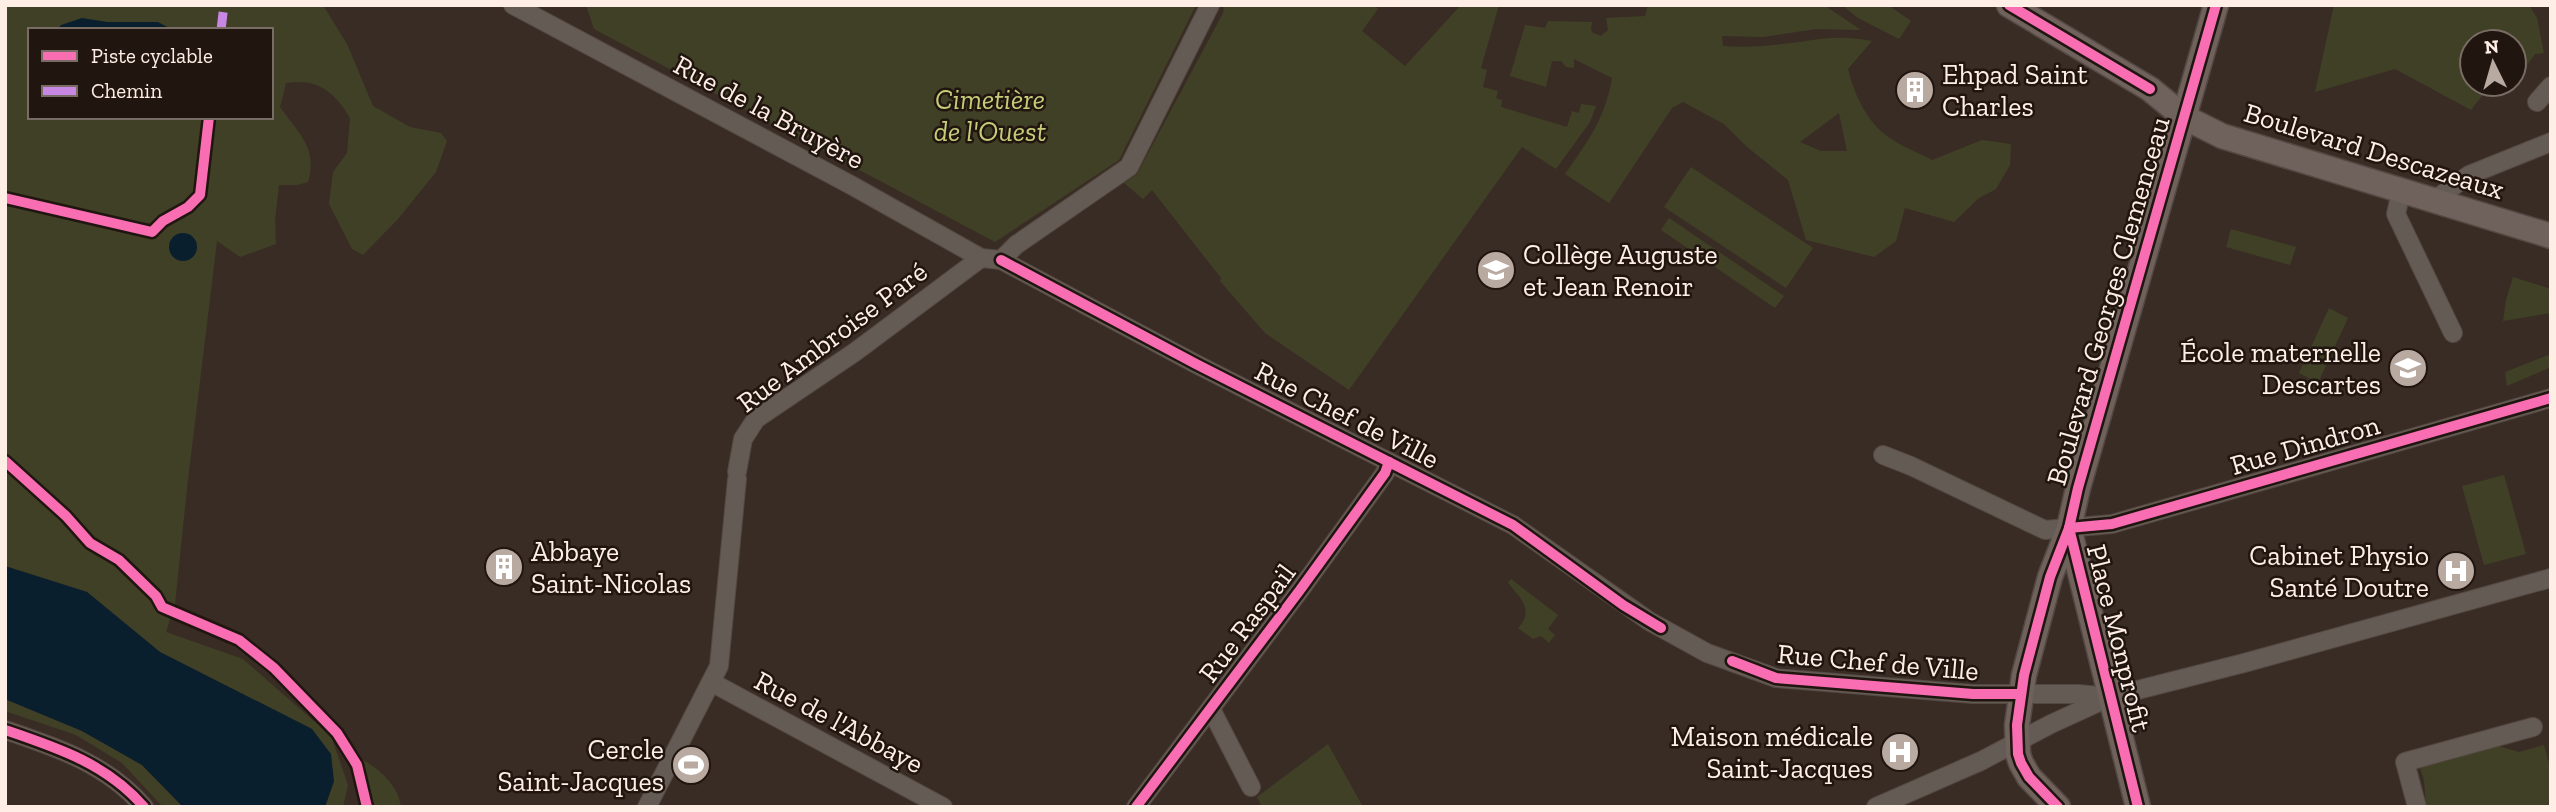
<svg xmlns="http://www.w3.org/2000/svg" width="2556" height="812" viewBox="0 0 2556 812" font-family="'Zilla Slab',serif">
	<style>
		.green { fill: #404026; fill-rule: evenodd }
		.water { fill: #0a1f2e }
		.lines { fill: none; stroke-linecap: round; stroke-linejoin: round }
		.minor-casing { stroke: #544842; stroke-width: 20 }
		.secondary-casing { stroke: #544842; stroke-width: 27 }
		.minor { stroke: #645b54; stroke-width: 18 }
		.secondary { stroke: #6f615c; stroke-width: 24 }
		.quiet { stroke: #c787e3; stroke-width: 9; stroke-dasharray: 18 9; stroke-linecap: butt }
		.cycleway-casing { stroke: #20150f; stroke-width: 15 }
		.cycleway { stroke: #f96db3; stroke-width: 10 }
		.labels { text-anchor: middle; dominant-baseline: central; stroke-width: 5; stroke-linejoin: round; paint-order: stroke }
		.poi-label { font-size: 28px; fill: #feeee5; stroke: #20150f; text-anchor: end }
		.park-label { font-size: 28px; font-style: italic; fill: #c7cc79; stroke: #20150f }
		.street-label { font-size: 28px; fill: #feeee5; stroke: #20150f }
	</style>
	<rect width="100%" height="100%" fill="#392c24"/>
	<g class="green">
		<path d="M5 5H323L347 44 373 106 410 127 441 133 447 141 436 172 398 219 363 255 352 249 329 204 333 172 347 153 350 118C334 91 317 78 286 83L280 107C299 134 318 148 308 182L297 185H279L275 220 276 244 240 257 217 241 187 488 175 604 166 632 243 659 331 736 348 785 343 807H325L334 781 312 729 160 652 87 592 5 566ZM30 30H271V117H30Z"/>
		<polygon points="586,5 1196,5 1119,160 995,242 594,29"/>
		<polygon points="1224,5 1374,5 1378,9 1362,31 1405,66 1461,5 1499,5 1481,68 1487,70 1483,87 1498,91 1496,98 1502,100 1501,107 1567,127 1572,111 1579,113 1581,104 1596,106 1590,122 1556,169 1522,147 1349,390 1265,333 1220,281 1221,278 1152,190 1143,199 1124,183 1137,174 1223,13"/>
		<path d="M1648 5H1824L1861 30 1816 29 1763 37 1722 36 1723 46C1739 47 1757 47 1773 45 1813 42 1829 33 1872 41L1848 69C1854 93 1866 121 1887 136 1900 146 1917 152 1932 160L1982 140 2011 144 2010 165 1996 189 1979 198 1954 222 1905 208 1896 241 1874 257 1806 240 1788 180 1746 146 1724 124 1683 102 1672 108 1609 203 1565 174C1588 141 1605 119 1612 78L1574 59V68L1566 67 1561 61H1552L1546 87 1510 76 1525 25 1545 28 1548 21 1592 22 1591 30 1593 33 1601 36 1608 30 1606 18 1645 16ZM1839 113 1847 151H1821L1800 142Z"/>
		<polygon points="1842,5 1888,5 1911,21 1899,39 1858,18"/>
		<polygon points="2334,5 2529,5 2537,18 2544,53 2535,54 2517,80 2514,78 2514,42 2472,42 2472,84 2491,84 2471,110 2395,69 2315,92"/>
		<polygon points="1691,167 1813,248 1786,288 1664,207"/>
		<polygon points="1669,218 1784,296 1775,308 1661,230"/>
		<polygon points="2231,229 2296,247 2290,265 2226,247"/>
		<polygon points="2513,277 2551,289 2551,313 2503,321 2506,300"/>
		<polygon points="2329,308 2348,318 2318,383 2299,373"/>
		<polygon points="2551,354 2551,367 2507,386 2505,372"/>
		<polygon points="2504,475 2526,554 2484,565 2462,486"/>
		<path d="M1511 579 1558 615 1548 629 1555 635 1549 643 1541 636 1533 639 1518 628C1535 611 1520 597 1508 583Z"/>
		<polygon points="5,699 82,731 142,765 183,807 163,807 122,763 76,735 5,711"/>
		<polygon points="1328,744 1363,807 1262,807 1257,797"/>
		<polygon points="2491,744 2519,752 2544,745 2551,771 2551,807 2426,807 2424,780 2419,764"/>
		<path d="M359 758C378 767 398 785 401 807H373Z"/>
	</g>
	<g class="water">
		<polygon points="82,18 107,22 158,22 173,30 57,30 61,25"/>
		<circle cx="183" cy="247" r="14"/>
		<polygon points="5,566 87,592 160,652 312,729 331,754 334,781 325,807 183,807 142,765 82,731 5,699"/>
	</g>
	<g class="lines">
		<defs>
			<g id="minor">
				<polyline points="513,5 851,185 981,258 1001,260 1196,364 1513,525 1649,621 1707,653 1776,678 1973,694 2078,694 2110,697"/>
				<polyline points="2537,102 2551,86"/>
				<polyline points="2401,192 2396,214 2453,333"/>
				<polyline points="2433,201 2469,175 2551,142"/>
				<polyline points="1001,260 1016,245 1129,167 1210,5"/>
				<polyline points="1883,455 1911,466 2045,530 2112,524 2551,398"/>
				<polyline points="737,472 743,439 756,419 855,352 981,258"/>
				<polyline points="711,682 943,807"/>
				<polyline points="1211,709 1251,787"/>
				<path d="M5 730C58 748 107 764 144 807"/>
				<polyline points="647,807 719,666 737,479"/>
				<polyline points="1136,807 1300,590 1385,473 1389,462"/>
				<polyline points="1876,807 1981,761 2051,724 2110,697 2244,663 2551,578"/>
				<polyline points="2417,807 2405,762 2533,727"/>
			</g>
			<g id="secondary">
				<polyline points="2009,5 2150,89 2184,117 2222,136 2551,236"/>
				<polyline points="2069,528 2138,807"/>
				<polyline points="2058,807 2029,777 2021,763 2018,754 2017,725 2024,675 2050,577 2069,528 2078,488 2216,5"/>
			</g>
		</defs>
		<use href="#minor" class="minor-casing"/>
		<use href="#secondary" class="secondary-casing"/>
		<use href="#minor" class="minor"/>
		<use href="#secondary" class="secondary"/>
		<polyline class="quiet" points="221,30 224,5"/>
		<defs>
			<g id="cycleway">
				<polyline points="2009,5 2150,89"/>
				<polyline points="5,198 152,232 163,221 188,207 200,195 209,117"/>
				<polyline points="1001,260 1196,364 1513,525 1623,605 1661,628"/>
				<polyline points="5,461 66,516 90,543 119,560 156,596 162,607 239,640 274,668 337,733 357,765 367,807"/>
				<polyline points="2069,528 2112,524 2551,398"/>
				<polyline points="2069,528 2138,807"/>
				<polyline points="1732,661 1776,678 1973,694 2021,694"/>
				<path d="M5 730C58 748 107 764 144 807"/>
				<polyline points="1136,807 1300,590 1385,473 1389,462"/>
				<polyline points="2058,807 2029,777 2021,763 2018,754 2017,725 2024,675 2050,577 2069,528 2078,488 2216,5"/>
			</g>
		</defs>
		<use href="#cycleway" class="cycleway-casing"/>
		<use href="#cycleway" class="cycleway"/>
	</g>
	<defs>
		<symbol id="building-disc" viewBox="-11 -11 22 22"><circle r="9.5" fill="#b9aaa1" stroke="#20150f"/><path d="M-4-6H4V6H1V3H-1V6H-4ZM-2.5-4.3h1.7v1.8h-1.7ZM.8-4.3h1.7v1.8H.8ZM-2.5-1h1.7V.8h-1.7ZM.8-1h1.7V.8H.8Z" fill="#fff"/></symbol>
		<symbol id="school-disc" viewBox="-11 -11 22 22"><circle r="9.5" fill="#b9aaa1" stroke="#20150f"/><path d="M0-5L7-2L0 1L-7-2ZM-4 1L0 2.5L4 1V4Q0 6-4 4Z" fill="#fff"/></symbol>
		<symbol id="hospital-disc" viewBox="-11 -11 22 22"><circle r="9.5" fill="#b9aaa1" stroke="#20150f"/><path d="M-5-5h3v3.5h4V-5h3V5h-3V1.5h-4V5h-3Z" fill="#fff"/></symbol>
		<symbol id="stadium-disc" viewBox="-11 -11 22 22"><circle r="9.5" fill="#b9aaa1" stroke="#20150f"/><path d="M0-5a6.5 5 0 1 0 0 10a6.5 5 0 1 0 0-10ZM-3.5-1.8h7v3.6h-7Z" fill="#fff"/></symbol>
	</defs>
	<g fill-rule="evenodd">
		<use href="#building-disc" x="1893" y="68" width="44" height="44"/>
		<use href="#school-disc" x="1474" y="248" width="44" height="44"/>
		<use href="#school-disc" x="2386" y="346" width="44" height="44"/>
		<use href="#building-disc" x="482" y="545" width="44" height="44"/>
		<use href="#hospital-disc" x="2434" y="549" width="44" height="44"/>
		<use href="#hospital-disc" x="1878" y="730" width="44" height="44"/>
		<use href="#stadium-disc" x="669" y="743" width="44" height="44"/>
	</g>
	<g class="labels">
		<g class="poi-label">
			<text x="1942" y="74" text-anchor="start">Ehpad Saint<tspan x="1942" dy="32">Charles</tspan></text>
			<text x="1523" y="254" text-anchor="start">Collège Auguste<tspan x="1523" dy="32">et Jean Renoir</tspan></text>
			<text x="2381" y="352">École maternelle<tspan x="2381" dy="32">Descartes</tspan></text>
			<text x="531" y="551" text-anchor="start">Abbaye<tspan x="531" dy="32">Saint-Nicolas</tspan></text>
			<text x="2429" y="555">Cabinet Physio<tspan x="2429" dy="32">Santé Doutre</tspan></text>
			<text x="1873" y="736">Maison médicale<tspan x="1873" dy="32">Saint-Jacques</tspan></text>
			<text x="664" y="749">Cercle<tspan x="664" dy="32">Saint-Jacques</tspan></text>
		</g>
		<g class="park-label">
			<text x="990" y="99">Cimetière<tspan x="990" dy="32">de l'Ouest</tspan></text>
		</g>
		<g class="street-label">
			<text transform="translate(769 112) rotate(28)">Rue de la Bruyère</text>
			<text transform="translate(2374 151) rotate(17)">Boulevard Descazeaux</text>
			<text transform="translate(2108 301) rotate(-74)">Boulevard Georges Clemenceau</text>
			<text transform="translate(832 337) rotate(-37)">Rue Ambroise Paré</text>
			<text transform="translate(1347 415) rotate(27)">Rue Chef de Ville</text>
			<text transform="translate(2305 445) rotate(-16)">Rue Dindron</text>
			<text transform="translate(1247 623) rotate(-53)">Rue Raspail</text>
			<text transform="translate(2119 638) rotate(76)">Place Monprofit</text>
			<text transform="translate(1878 662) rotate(5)">Rue Chef de Ville</text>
			<text transform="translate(839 722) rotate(28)">Rue de l'Abbaye</text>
		</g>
	</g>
	<rect width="2556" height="812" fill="none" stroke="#feeee5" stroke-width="14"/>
	<rect x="28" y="28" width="245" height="91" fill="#20150f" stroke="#796c65" stroke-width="2"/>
	<rect x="42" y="51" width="35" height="10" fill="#f96db3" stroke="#796c65" stroke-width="2"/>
	<text x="91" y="63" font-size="21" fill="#feeee5">Piste cyclable</text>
	<rect x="42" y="86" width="35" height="10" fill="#c787e3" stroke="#796c65" stroke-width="2"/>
	<text x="91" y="98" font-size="21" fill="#feeee5">Chemin</text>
	<g transform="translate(2493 63) rotate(355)"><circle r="33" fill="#20150f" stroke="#796c65" stroke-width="2"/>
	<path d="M0-5L12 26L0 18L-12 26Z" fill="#b9aaa1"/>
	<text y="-10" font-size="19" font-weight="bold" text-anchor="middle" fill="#feeee5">N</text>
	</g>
</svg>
